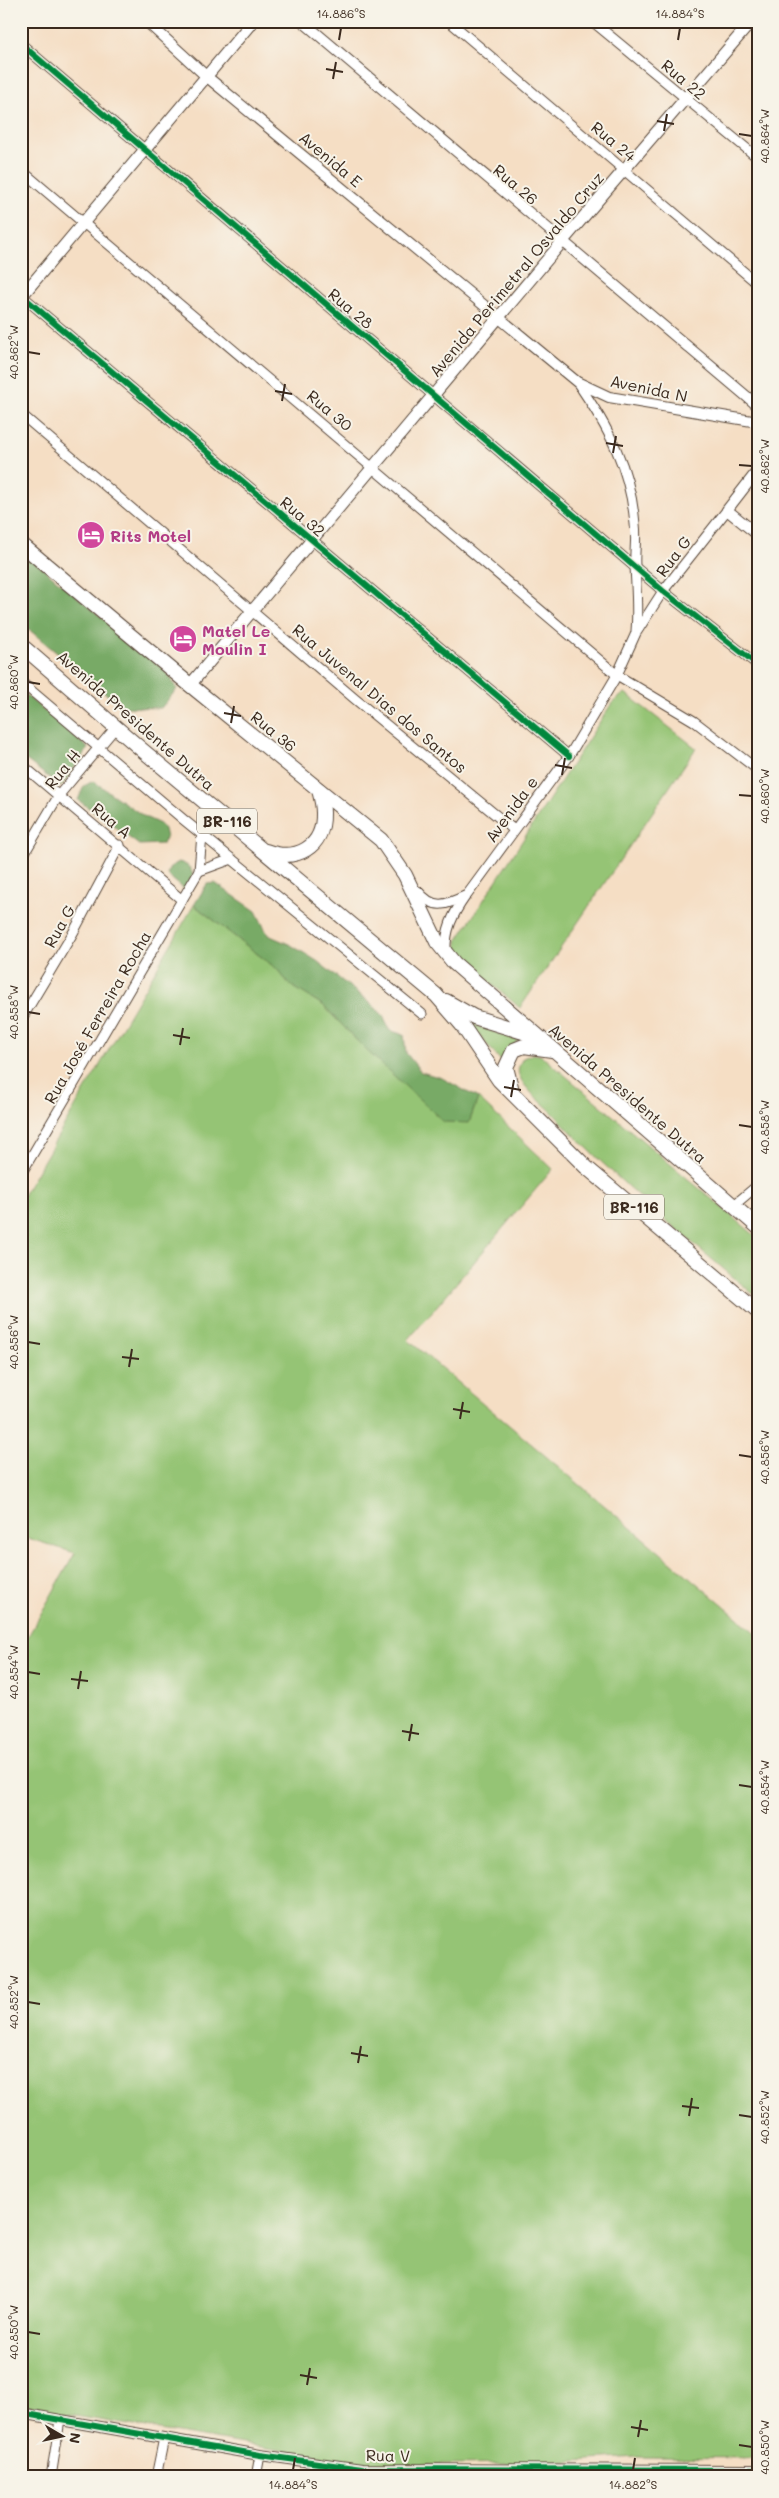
<svg xmlns="http://www.w3.org/2000/svg" width="779" height="2498" viewBox="0 0 779 2498" font-family="Mali,sans-serif">
	<style>
		.green { fill: #95c474; stroke: #687749 }
		.forest { fill: #78aa66; stroke: #5a6a42 }
		.lines { fill: none; stroke-linecap: round; stroke-linejoin: round }
		.minor-casing { stroke: #574537; stroke-width: 11 }
		.tertiary-casing { stroke: #574537; stroke-width: 12 }
		.secondary-casing { stroke: #574537; stroke-width: 13 }
		.trunk-casing { stroke: #574537; stroke-width: 16 }
		.minor { stroke: #fff; stroke-width: 9 }
		.tertiary { stroke: #fff; stroke-width: 10 }
		.secondary { stroke: #fff; stroke-width: 11 }
		.trunk { stroke: #fff; stroke-width: 14 }
		.cycleway-casing { stroke: #f7f3e8; stroke-width: 9 }
		.cycleway { stroke: #00873e; stroke-width: 6 }
		.ticks { fill: none; stroke: #3b2a1e; stroke-width: 2 }
		.labels { text-anchor: middle; dominant-baseline: central; stroke-width: 4; stroke-linejoin: round; paint-order: stroke }
		.shield { fill: #f7f3e8; stroke: #73665b; stroke-width: 1 }
		.shield-label { font-size: 15px; font-weight: bold; fill: #3b2a1e }
		.street-label { font-size: 16px; fill: #3b2a1e; stroke: #f7f3e8 }
		.hotel-label { font-size: 16px; font-weight: bold; fill: #b23c85; stroke: #f7f3e8; text-anchor: start }
		.neatline { fill: none; stroke: #3b2a1e; stroke-width: 2 }
		.ticks-label { font-size: 12px; text-anchor: middle; fill: #3b2a1e }
	</style>
	<rect width="100%" height="100%" fill="#f7f3e8"/>
	<filter id="ink" filterUnits="userSpaceOnUse"><feTurbulence type="fractalNoise" baseFrequency=".02" numOctaves="2"/><feDisplacementMap in="SourceGraphic" scale="10" xChannelSelector="R" yChannelSelector="G"/><feConvolveMatrix kernelMatrix="1 2 1 2 8 2 1 2 1" color-interpolation-filters="sRGB"/></filter>
	<filter id="wash" filterUnits="userSpaceOnUse"><feTurbulence type="fractalNoise" baseFrequency=".0096" numOctaves="4" result="noise"/><feDisplacementMap in="SourceGraphic" scale="20" xChannelSelector="R" yChannelSelector="G"/><feGaussianBlur stdDeviation="1.12" result="paint"/><feColorMatrix in="noise" values="0 0 0 0 0 0 0 0 0 0 0 0 0 0 0 0 0 1.4 0 .05"/><feComposite in="paint" operator="in"/></filter>
	<g filter="url(#wash)">
		<rect width="100%" height="100%" fill="#f5dec4"/>
		<g class="green">
			<polygon points="625,693 696,748 520,1008 458,955 457,941 612,703"/>
			<polygon points="194,905 277,969 291,985 323,1005 366,1050 469,1123 478,1098 553,1169 408,1340 758,1635 758,2458 637,2457 525,2464 444,2465 378,2464 316,2456 21,2407 21,1649 75,1553 21,1536 21,1199"/>
			<polygon points="465,1019 482,1028 518,1040 502,1062"/>
			<path d="M533 1054 540 1055 548 1061 758 1238V1298C687 1238 615 1180 552 1112 542 1102 524 1089 519 1075 517 1069 520 1063 523 1058Z"/>
		</g>
		<g class="forest">
			<polygon points="21,550 167,672 177,689 161,708 122,707 21,623"/>
			<polygon points="21,691 88,748 61,787 21,756"/>
			<polygon points="93,781 145,817 160,824 164,829 166,838 163,844 139,845 78,800 84,786"/>
			<path d="M179 862C188 865 191 867 193 876L184 889 167 875 170 867Z"/>
			<polygon points="215,883 256,911 268,935 291,945 317,961 369,1002 383,1015 389,1030 404,1035 406,1053 421,1072 442,1078 478,1098 469,1123 444,1122 366,1050 323,1005 290,985 277,969 194,905 207,884"/>
		</g>
	</g>
	<g filter="url(#ink)">
		<g class="lines">
			<defs>
				<g id="minor">
					<polyline points="449,21 758,284"/>
					<polyline points="592,21 758,158"/>
					<polyline points="21,44 663,591 758,665"/>
					<polyline points="21,170 617,675 694,721 758,770"/>
					<polyline points="21,295 569,756"/>
					<path d="M577 382C609 428 630 468 635 524 637 538 634 552 635 566 636 588 638 609 636 631"/>
					<polyline points="21,414 355,699 514,830"/>
					<polyline points="21,682 184,820 422,1014"/>
					<polyline points="21,764 182,900"/>
					<polyline points="21,859 59,795 116,727"/>
					<polyline points="199,871 232,859"/>
					<path d="M418 891C434 911 446 905 467 895L569 756 617 675 636 633 663 591 727 510"/>
					<path d="M446 951C445 930 453 914 465 897"/>
					<polyline points="21,1020 73,933 120,845"/>
					<polyline points="21,1174 199,871 202,834"/>
					<polyline points="733,1206 758,1185"/>
					<polyline points="51,2477 60,2420"/>
					<polyline points="156,2477 164,2438"/>
					<polyline points="256,2477 260,2455"/>
				</g>
				<g id="tertiary">
					<polyline points="146,21 206,76 577,382 609,397 758,422"/>
					<polyline points="302,21 758,406"/>
					<polyline points="758,470 727,510 758,535"/>
					<polyline points="21,2413 260,2455 362,2469 758,2470"/>
				</g>
				<g id="secondary">
					<polyline points="21,297 253,21"/>
					<polyline points="190,685 562,242 752,21"/>
				</g>
				<g id="trunk">
					<polyline points="21,544 190,685 381,840 405,875 437,942 454,963 758,1227"/>
					<polyline points="21,645 141,749 436,995 462,1025 499,1080 586,1167 758,1312"/>
					<path d="M266 851C296 862 324 848 323 813 323 806 321 797 319 790"/>
					<polyline points="446,1001 474,1017 533,1035"/>
					<polyline points="512,1091 506,1067 514,1050 524,1046 552,1050"/>
				</g>
			</defs>
			<use href="#minor" class="minor-casing"/>
			<use href="#tertiary" class="tertiary-casing"/>
			<use href="#secondary" class="secondary-casing"/>
			<use href="#trunk" class="trunk-casing"/>
			<use href="#minor" class="minor"/>
			<use href="#tertiary" class="tertiary"/>
			<use href="#secondary" class="secondary"/>
			<use href="#trunk" class="trunk"/>
			<defs>
				<g id="cycleway">
					<polyline points="21,44 663,591 758,665"/>
					<polyline points="21,295 569,756"/>
					<polyline points="21,2413 260,2455 362,2469 758,2470"/>
				</g>
			</defs>
			<use href="#cycleway" class="cycleway-casing"/>
			<use href="#cycleway" class="cycleway"/>
		</g>
	</g>
	<path class="ticks" d="M339 40 341 28M678 40 680 28M326 69 343 72M333 79 336 62M657 121 674 124M664 131 667 114M739 134 752 136M28 352 40 354M275 391 292 394M282 401 285 384M606 443 623 446M613 453 616 436M739 465 752 466M28 682 40 684M224 713 241 716M231 723 234 706M555 765 572 768M562 775 565 758M739 795 752 796M28 1012 40 1014M173 1035 190 1038M180 1045 183 1028M504 1087 521 1090M511 1097 514 1080M739 1125 752 1127M28 1342 40 1344M122 1357 139 1359M129 1367 132 1349M453 1409 470 1412M460 1419 463 1402M739 1455 752 1457M28 1672 40 1674M71 1679 88 1681M78 1689 81 1671M402 1731 419 1734M409 1741 412 1724M739 1785 752 1787M28 2002 40 2004M351 2053 368 2056M358 2063 361 2046M682 2106 699 2108M739 2115 752 2117M689 2116 692 2098M28 2332 40 2334M300 2375 317 2378M307 2385 310 2368M631 2427 648 2430M638 2437 641 2420M739 2445 752 2447M293 2470 295 2458M633 2470 635 2458"/>
	<defs>
		<symbol id="hotel-disc" viewBox="-11 -11 22 22"><circle r="9.5" fill="#d1479c" stroke="#f7f3e8"/><path d="M-6-4.5h1.5V1H6V5H4.5V3h-9V5H-6ZM-4 0a1.8 1.8 0 1 1 3.6 0ZM.5 0V-2.5h3Q6-2.5 6 0Z" fill="#fff"/></symbol>
	</defs>
	<g fill-rule="evenodd">
		<use href="#hotel-disc" x="75" y="519" width="32" height="32"/>
		<use href="#hotel-disc" x="167" y="623" width="32" height="32"/>
	</g>
	<g class="labels">
		<g class="shield">
			<rect x="197" y="808.5" width="60" height="25" rx="4"/>
			<rect x="604" y="1194.5" width="60" height="25" rx="4"/>
		</g>
		<g class="shield-label">
			<text x="227" y="821">BR-116</text>
			<text x="634" y="1207">BR-116</text>
		</g>
		<g class="street-label">
			<text transform="translate(684 79) rotate(40)">Rua 22</text>
			<text transform="translate(614 141) rotate(40)">Rua 24</text>
			<text transform="translate(331 159) rotate(40)">Avenida E</text>
			<text transform="translate(516 184) rotate(40)">Rua 26</text>
			<text transform="translate(516 274) rotate(-50)">Avenida Perimetral Osvaldo Cruz</text>
			<text transform="translate(351 308) rotate(40)">Rua 28</text>
			<text transform="translate(649 388) rotate(12)">Avenida N</text>
			<text transform="translate(330 410) rotate(40)">Rua 30</text>
			<text transform="translate(303 516) rotate(40)">Rua 32</text>
			<text transform="translate(673 556) rotate(-53)">Rua G</text>
			<text transform="translate(380 698) rotate(40)">Rua Juvenal Dias dos Santos</text>
			<text transform="translate(136 720) rotate(41)">Avenida Presidente Dutra</text>
			<text transform="translate(274 731) rotate(39)">Rua 36</text>
			<text transform="translate(62 769) rotate(-51)">Rua H</text>
			<text transform="translate(511 809) rotate(-54)">Avenida e</text>
			<text transform="translate(112 820) rotate(40)">Rua A</text>
			<text transform="translate(59 926) rotate(-61)">Rua G</text>
			<text transform="translate(97 1017) rotate(-60)">Rua José Ferreira Rocha</text>
			<text transform="translate(628 1093) rotate(41)">Avenida Presidente Dutra</text>
			<text transform="translate(388 2455) rotate(1)">Rua V</text>
		</g>
		<g class="hotel-label">
			<text x="110" y="535">Rits Motel</text>
			<text x="202" y="630">Matel Le<tspan x="202" dy="18">Moulin I</tspan></text>
		</g>
	</g>
	<rect width="779" height="2498" fill="none" stroke="#f7f3e8" stroke-width="55"/>
	<g transform="translate(62 2436) rotate(99)" stroke="#f7f3e8" stroke-width="4" paint-order="stroke">
	<path d="M0-4L9 19L0 12L-9 19Z" fill="#3b2a1e"/>
	<text y="-8" font-size="14" font-weight="bold" text-anchor="middle" fill="#3b2a1e">N</text>
	</g>
	<rect x="28" y="28" width="724" height="2442" class="neatline"/>
	<g class="ticks-label">
		<text x="341" y="18">14.886°S</text>
		<text x="680" y="18">14.884°S</text>
		<text transform="translate(765 136) rotate(-90)" y="4">40.864°W</text>
		<text transform="translate(14 352) rotate(-90)" y="4">40.862°W</text>
		<text transform="translate(765 466) rotate(-90)" y="4">40.862°W</text>
		<text transform="translate(14 682) rotate(-90)" y="4">40.860°W</text>
		<text transform="translate(765 796) rotate(-90)" y="4">40.860°W</text>
		<text transform="translate(14 1012) rotate(-90)" y="4">40.858°W</text>
		<text transform="translate(765 1127) rotate(-90)" y="4">40.858°W</text>
		<text transform="translate(14 1342) rotate(-90)" y="4">40.856°W</text>
		<text transform="translate(765 1457) rotate(-90)" y="4">40.856°W</text>
		<text transform="translate(14 1672) rotate(-90)" y="4">40.854°W</text>
		<text transform="translate(765 1787) rotate(-90)" y="4">40.854°W</text>
		<text transform="translate(14 2002) rotate(-90)" y="4">40.852°W</text>
		<text transform="translate(765 2117) rotate(-90)" y="4">40.852°W</text>
		<text transform="translate(14 2332) rotate(-90)" y="4">40.850°W</text>
		<text transform="translate(765 2447) rotate(-90)" y="4">40.850°W</text>
		<text x="293" y="2489">14.884°S</text>
		<text x="633" y="2489">14.882°S</text>
	</g>
</svg>
